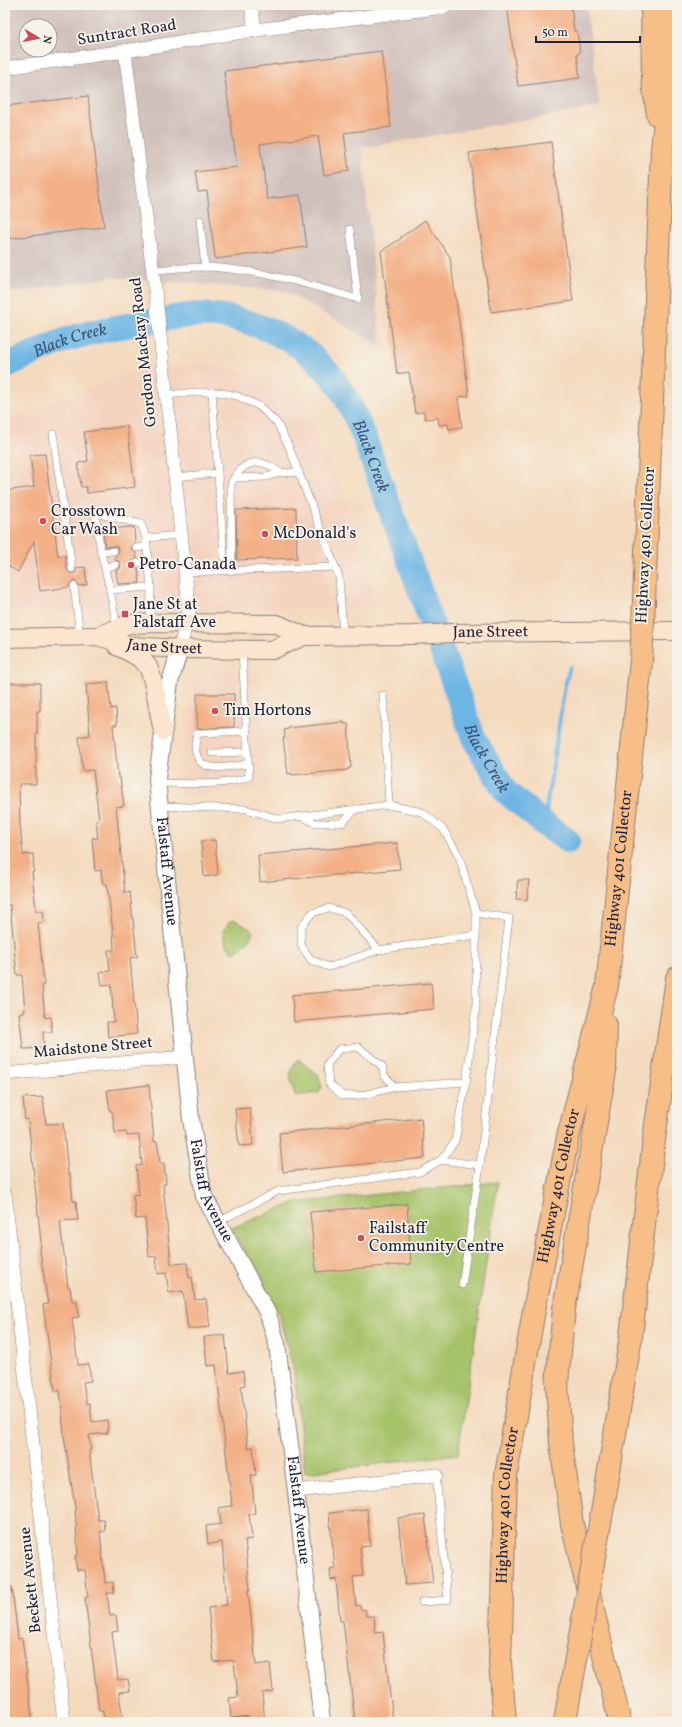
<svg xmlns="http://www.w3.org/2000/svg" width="682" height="1727" viewBox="0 0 682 1727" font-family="Vollkorn,serif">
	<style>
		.built { fill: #f4d3c0 }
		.industrial { fill: #d0c0bc; fill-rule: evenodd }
		.green { fill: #a7c36a; stroke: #647252 }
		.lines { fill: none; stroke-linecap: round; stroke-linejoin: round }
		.stream { stroke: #6db5e4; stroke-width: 4 }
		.river { stroke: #6db5e4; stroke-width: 25 }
		.building { fill: #f3b086 }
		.service-casing { stroke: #8b7e7c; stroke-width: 8 }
		.minor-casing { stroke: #8b7e7c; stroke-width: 14 }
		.tertiary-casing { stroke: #8b7e7c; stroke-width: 18 }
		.secondary-casing { stroke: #8b7e7c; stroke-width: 20 }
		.motorway-casing { stroke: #8b7e7c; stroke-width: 24 }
		.service { stroke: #fff; stroke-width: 7 }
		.minor { stroke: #fff; stroke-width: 13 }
		.tertiary { stroke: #fff; stroke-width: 16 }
		.secondary { stroke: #fce5cf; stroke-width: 18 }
		.motorway { stroke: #f7be88; stroke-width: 22 }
		.motorway-bridge-casing { stroke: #8b7e7c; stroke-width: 24; stroke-linecap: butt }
		.motorway-bridge { stroke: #f7be88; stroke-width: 22 }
		.poi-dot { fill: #d1495b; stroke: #f7f3e8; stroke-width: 1.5 }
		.labels { text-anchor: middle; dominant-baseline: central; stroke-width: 3.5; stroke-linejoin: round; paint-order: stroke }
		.street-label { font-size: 16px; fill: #22223b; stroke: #f7f3e8 }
		.poi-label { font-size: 16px; fill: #22223b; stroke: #f7f3e8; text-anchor: start }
		.water-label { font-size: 17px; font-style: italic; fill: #3c5576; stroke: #f7f3e8 }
	</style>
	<rect width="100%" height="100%" fill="#f7f3e8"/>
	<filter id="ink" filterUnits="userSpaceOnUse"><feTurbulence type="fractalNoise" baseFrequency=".025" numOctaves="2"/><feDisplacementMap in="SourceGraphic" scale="8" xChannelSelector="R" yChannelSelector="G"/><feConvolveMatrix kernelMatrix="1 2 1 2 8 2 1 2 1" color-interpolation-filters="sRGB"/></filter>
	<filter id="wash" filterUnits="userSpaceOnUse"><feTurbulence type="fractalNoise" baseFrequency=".012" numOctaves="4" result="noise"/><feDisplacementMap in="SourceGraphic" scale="16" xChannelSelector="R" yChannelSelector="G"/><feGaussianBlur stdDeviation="0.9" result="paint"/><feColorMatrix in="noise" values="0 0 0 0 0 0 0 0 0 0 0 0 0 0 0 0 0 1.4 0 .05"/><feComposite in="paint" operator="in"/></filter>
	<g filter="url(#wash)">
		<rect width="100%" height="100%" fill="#f4dabd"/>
		<g class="built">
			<polygon points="202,363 287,381 339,480 378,608 5,612 5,419 137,371"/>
			<polygon points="259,670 268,787 180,797 180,775 194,671"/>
		</g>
		<path class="industrial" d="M5 5H586L600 107 362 148 381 346 285 291 112 277 5 294ZM26 26H50V50H26Z"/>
		<g class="green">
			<path d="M235 920 253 931C251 940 242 949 233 952L226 945 223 931 230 921Z"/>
			<path d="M298 1059 319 1076 322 1089 318 1093 295 1096C291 1079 286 1073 298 1059Z"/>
			<polygon points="498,1182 458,1454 305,1473 294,1371 278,1312 232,1228 294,1203"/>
		</g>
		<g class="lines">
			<polyline class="stream" points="544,824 565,685 570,667"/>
			<path class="river" id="s1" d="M5 366C28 356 51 344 75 337 98 330 123 326 146 322 162 320 178 316 194 315 239 312 295 336 325 369 343 387 353 411 363 434L474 739 505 791 544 824 568 841"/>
		</g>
		<g id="blocks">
			<g class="building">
				<polygon points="507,5 571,5 574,31 577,31 580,53 577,54 580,78 518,86"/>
				<polygon points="381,51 391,127 344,133 349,171 324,175 318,136 260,144 267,199 300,195 307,247 215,259 207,191 198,192 195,172 237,167 224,71"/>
				<polygon points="88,96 104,227 5,239 5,106"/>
				<polygon points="551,142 573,301 491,312 469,153"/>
				<polygon points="425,220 450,257 469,396 458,397 462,427 449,429 448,424 439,425 438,418 425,419 424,412 415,413 409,372 397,374 381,251 402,238 401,237"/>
				<polygon points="127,426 135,487 87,493 86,487 81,487 78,463 88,461 84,432"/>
				<polygon points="45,454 58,556 65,555 67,570 70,573 75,573 77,568 85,567 87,585 79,586 76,582 73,581 70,584 69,587 40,591 34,541 18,572 5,564 5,491 34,487 30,455"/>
				<polygon points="296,508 297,558 237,560 236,510"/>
				<polygon points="131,527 134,527 135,543 131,546 131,549 136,553 137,558 133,561 132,564 135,567 138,568 140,583 118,584 116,570 120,569 121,564 120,562 115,560 115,556 118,553 119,550 116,546 105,547 103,529"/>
				<polygon points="108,682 111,709 116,708 117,725 113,725 118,777 120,777 124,806 116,807 125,893 130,892 137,957 130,958 137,1034 108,1037 107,1022 114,1022 111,984 102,985 100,972 110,971 108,950 114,950 113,932 107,884 103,884 101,870 95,871 92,838 98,838 96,820 99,819 93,770 83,771 79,737 90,735 86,684"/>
				<polygon points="5,683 40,683 40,711 37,711 37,734 36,734 36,784 19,784 20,825 23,855 33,854 34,872 32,872 36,911 43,911 44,922 38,923 44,985 42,985 45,1018 51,1017 52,1032 43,1032 44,1048 23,1049 19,1013 25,1012 22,975 17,975 10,905 7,905 5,885"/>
				<polygon points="197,694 234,694 234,727 197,729"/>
				<polygon points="344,722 344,724 348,724 351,768 348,768 348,770 292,775 292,773 288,774 283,738 285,738 284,730 288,729 288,728"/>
				<polygon points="215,840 218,875 204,877 201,841"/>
				<polygon points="397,843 400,869 260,882 258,855"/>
				<polygon points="518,880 529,880 527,900 516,899"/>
				<polygon points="431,983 434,1009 294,1022 292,995"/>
				<polygon points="149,1085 154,1142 157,1141 160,1163 164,1163 166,1184 163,1184 171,1264 187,1263 189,1278 192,1277 195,1300 206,1299 210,1327 188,1329 183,1291 169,1293 166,1273 158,1274 156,1256 149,1257 145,1218 136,1219 133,1195 139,1194 136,1166 142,1165 139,1135 127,1136 126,1132 115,1133 112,1111 110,1111 107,1090"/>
				<polygon points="43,1097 46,1124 63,1123 68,1174 70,1174 73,1201 76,1201 78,1220 60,1221 68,1287 70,1287 72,1301 77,1301 77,1303 79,1317 72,1318 78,1365 89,1364 91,1381 83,1382 87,1404 90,1403 92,1422 107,1420 108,1433 89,1435 91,1450 89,1450 98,1520 104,1520 105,1531 100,1532 105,1583 113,1582 114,1593 107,1593 110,1616 116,1615 118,1631 112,1632 118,1680 128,1679 130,1691 119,1692 123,1722 104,1722 103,1711 99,1711 85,1598 88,1597 85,1570 77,1570 75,1555 78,1555 75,1507 64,1436 60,1390 55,1391 43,1305 48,1304 40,1251 41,1242 28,1119 25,1120 23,1098"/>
				<polygon points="250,1108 253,1145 239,1146 235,1109"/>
				<polygon points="421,1118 425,1158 283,1172 279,1133"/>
				<polygon points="407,1204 411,1264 316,1272 310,1212"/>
				<polygon points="225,1335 229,1373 243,1371 245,1385 241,1386 248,1448 253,1447 256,1475 251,1475 255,1513 249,1514 252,1539 245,1540 250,1590 248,1590 256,1665 270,1663 273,1691 262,1693 265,1722 249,1722 249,1716 231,1718 229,1698 238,1697 234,1661 231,1661 231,1660 214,1662 208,1608 227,1605 222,1542 208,1544 206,1526 221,1524 219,1508 232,1506 216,1365 207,1366 204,1337"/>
				<polygon points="367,1509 370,1546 360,1547 363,1576 353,1577 356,1606 360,1605 361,1610 365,1609 366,1616 374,1616 375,1633 383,1632 393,1722 355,1722 343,1621 340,1621 336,1579 331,1580 330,1569 335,1568 329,1513"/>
				<polygon points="425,1515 433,1583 405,1585 398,1518"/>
				<polygon points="12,1587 18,1639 22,1638 32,1717 5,1721 5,1588"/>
			</g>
		</g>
	</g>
	<g filter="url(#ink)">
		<use href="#blocks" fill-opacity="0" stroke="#8b7e7c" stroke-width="1"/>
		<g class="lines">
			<defs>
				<g id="service">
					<polyline points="200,220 205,267"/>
					<path d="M153 270C170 269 188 267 205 267 257 269 308 284 358 299L350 229"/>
					<polyline points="212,392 225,570"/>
					<polyline points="166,395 197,392 218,392 237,396 259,406 277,423 289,447 339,577 343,634"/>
					<polyline points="53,434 72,569"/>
					<polyline points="175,477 218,473"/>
					<polyline points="234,478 267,477 281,472"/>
					<polyline points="146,538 141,524 95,513 101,552 110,590 151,587"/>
					<polyline points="136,548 147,546"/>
					<polyline points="101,552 114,551"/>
					<polyline points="137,563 148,562"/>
					<polyline points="105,567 116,565"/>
					<path d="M232 570 231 484C238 469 249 459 266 464 271 466 275 470 280 472 285 474 293 472 299 472"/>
					<polyline points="186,572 335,567"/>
					<polyline points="74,586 80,636"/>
					<polyline points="110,590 117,628"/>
					<polyline points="150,623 151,587 146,538 181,535"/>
					<polyline points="383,695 389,805"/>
					<path d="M246 731 202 733 197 734C195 742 194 748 197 756 203 774 232 766 247 764"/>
					<polyline points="212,753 247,752"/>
					<path d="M158 783C188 783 220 787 249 777L242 650"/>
					<polyline points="160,806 246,809 279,819 389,805 422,812 443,829 459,856 476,913 476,1008 466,1082 455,1141 441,1160 420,1172 278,1191 218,1222"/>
					<polyline points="302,817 316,823 342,823 356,809"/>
					<polyline points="476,913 509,918 480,1165"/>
					<polyline points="379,950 346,913 329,908 312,913 301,927 301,945 311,960 329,967 379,950 476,935"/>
					<polyline points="395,1087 384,1075 382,1066 358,1047 339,1049 327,1065 329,1084 343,1096 363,1095 395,1087 466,1082"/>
					<polyline points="441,1160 480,1165 462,1285"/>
					<polyline points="422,1602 448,1600 436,1475"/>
				</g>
				<g id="minor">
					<polyline points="251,5 255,30"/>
					<polyline points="125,51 156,297 189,609 180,649"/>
					<polyline points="5,68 125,51 255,30 445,7"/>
					<polyline points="5,1074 184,1057"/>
					<polyline points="5,1195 64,1722"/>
					<polyline points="296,1491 436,1475"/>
				</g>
				<g id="tertiary">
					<path id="s2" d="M180 649 170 682 157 779 191 1119 204 1196 268 1314 277 1344 296 1491 322 1722"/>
				</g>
				<g id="secondary">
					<polyline points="97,636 129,624 164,623 277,624 304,636"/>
					<path id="s3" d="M5 638 97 636 132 646 180 649 272 650 304 636 413 635 452 633 677 631"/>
					<path d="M117 646C127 651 142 657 148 667 155 680 159 716 163 731"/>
				</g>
				<g id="motorway">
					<polyline points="652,5 653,82 658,115"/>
					<polyline points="644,601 662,149 669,81 671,5"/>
					<polyline points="606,1025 605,1071 564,1309 557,1383 561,1443 572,1524 620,1722"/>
					<polyline points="605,1495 631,1336 654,1139 677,978"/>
					<path id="s4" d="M505 1722 500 1663 506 1475 534 1310 568 1137 607 986 641 661"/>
					<polyline points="565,1722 568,1704"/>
				</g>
			</defs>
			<use href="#service" class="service-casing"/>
			<use href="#minor" class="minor-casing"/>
			<use href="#tertiary" class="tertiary-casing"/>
			<use href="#secondary" class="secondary-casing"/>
			<use href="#motorway" class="motorway-casing"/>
			<use href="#service" class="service"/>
			<use href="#minor" class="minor"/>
			<use href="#tertiary" class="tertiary"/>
			<use href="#secondary" class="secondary"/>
			<use href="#motorway" class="motorway"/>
			<defs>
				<g id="motorway-bridge">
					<polyline points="641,661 644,601"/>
					<polyline points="568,1704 605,1495"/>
				</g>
			</defs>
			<use href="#motorway-bridge" class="motorway-bridge-casing"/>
			<use href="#motorway-bridge" class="motorway-bridge"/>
		</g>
	</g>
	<g class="poi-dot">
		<circle cx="43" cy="521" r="4"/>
		<circle cx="265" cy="534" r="4"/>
		<circle cx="131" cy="565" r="4"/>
		<rect x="121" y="610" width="8" height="8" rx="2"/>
		<circle cx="215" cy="711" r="4"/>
		<circle cx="361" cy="1238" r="4"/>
	</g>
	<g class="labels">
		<g class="street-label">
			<text transform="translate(127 33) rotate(-9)">Suntract Road</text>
			<text transform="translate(144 352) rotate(-96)">Gordon Mackay Road</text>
			<text transform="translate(646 545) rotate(-87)">Highway 401 Collector</text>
			<text stroke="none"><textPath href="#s3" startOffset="490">Jane Street</textPath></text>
			<text stroke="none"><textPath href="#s3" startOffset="161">Jane Street</textPath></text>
			<text stroke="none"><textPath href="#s4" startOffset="865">Highway 401 Collector</textPath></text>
			<text stroke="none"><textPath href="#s2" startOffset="225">Falstaff Avenue</textPath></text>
			<text transform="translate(93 1048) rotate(-5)">Maidstone Street</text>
			<text stroke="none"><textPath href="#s4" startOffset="541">Highway 401 Collector</textPath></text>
			<text stroke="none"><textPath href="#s2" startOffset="549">Falstaff Avenue</textPath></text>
			<text stroke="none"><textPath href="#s4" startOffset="217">Highway 401 Collector</textPath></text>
			<text stroke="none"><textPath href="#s2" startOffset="885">Falstaff Avenue</textPath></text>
			<text transform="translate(31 1580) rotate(-96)">Beckett Avenue</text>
		</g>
		<g class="poi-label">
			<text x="51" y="512">Crosstown<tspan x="51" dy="18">Car Wash</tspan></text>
			<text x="273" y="534">McDonald's</text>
			<text x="139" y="565">Petro-Canada</text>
			<text x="133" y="605">Jane St at<tspan x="133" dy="18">Falstaff Ave</tspan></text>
			<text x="223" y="711">Tim Hortons</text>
			<text x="369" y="1229">Failstaff<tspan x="369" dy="18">Community Centre</tspan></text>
		</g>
		<g class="water-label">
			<text stroke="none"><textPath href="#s1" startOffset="70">Black Creek</textPath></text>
			<text stroke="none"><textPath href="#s1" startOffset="442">Black Creek</textPath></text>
			<text stroke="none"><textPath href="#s1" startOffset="766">Black Creek</textPath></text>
		</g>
	</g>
	<rect width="682" height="1727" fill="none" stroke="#f7f3e8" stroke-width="20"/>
	<g transform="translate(38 38) rotate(100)"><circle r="19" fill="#f7f3e8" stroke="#a29fa3"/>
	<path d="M0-3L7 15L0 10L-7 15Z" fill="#d1495b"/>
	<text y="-6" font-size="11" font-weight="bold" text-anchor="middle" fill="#22223b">N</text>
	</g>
	<path d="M536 36v6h104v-6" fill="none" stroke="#22223b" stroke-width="2"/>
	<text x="542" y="36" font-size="12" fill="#22223b" stroke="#f7f3e8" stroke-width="3" paint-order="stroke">50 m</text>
</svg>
